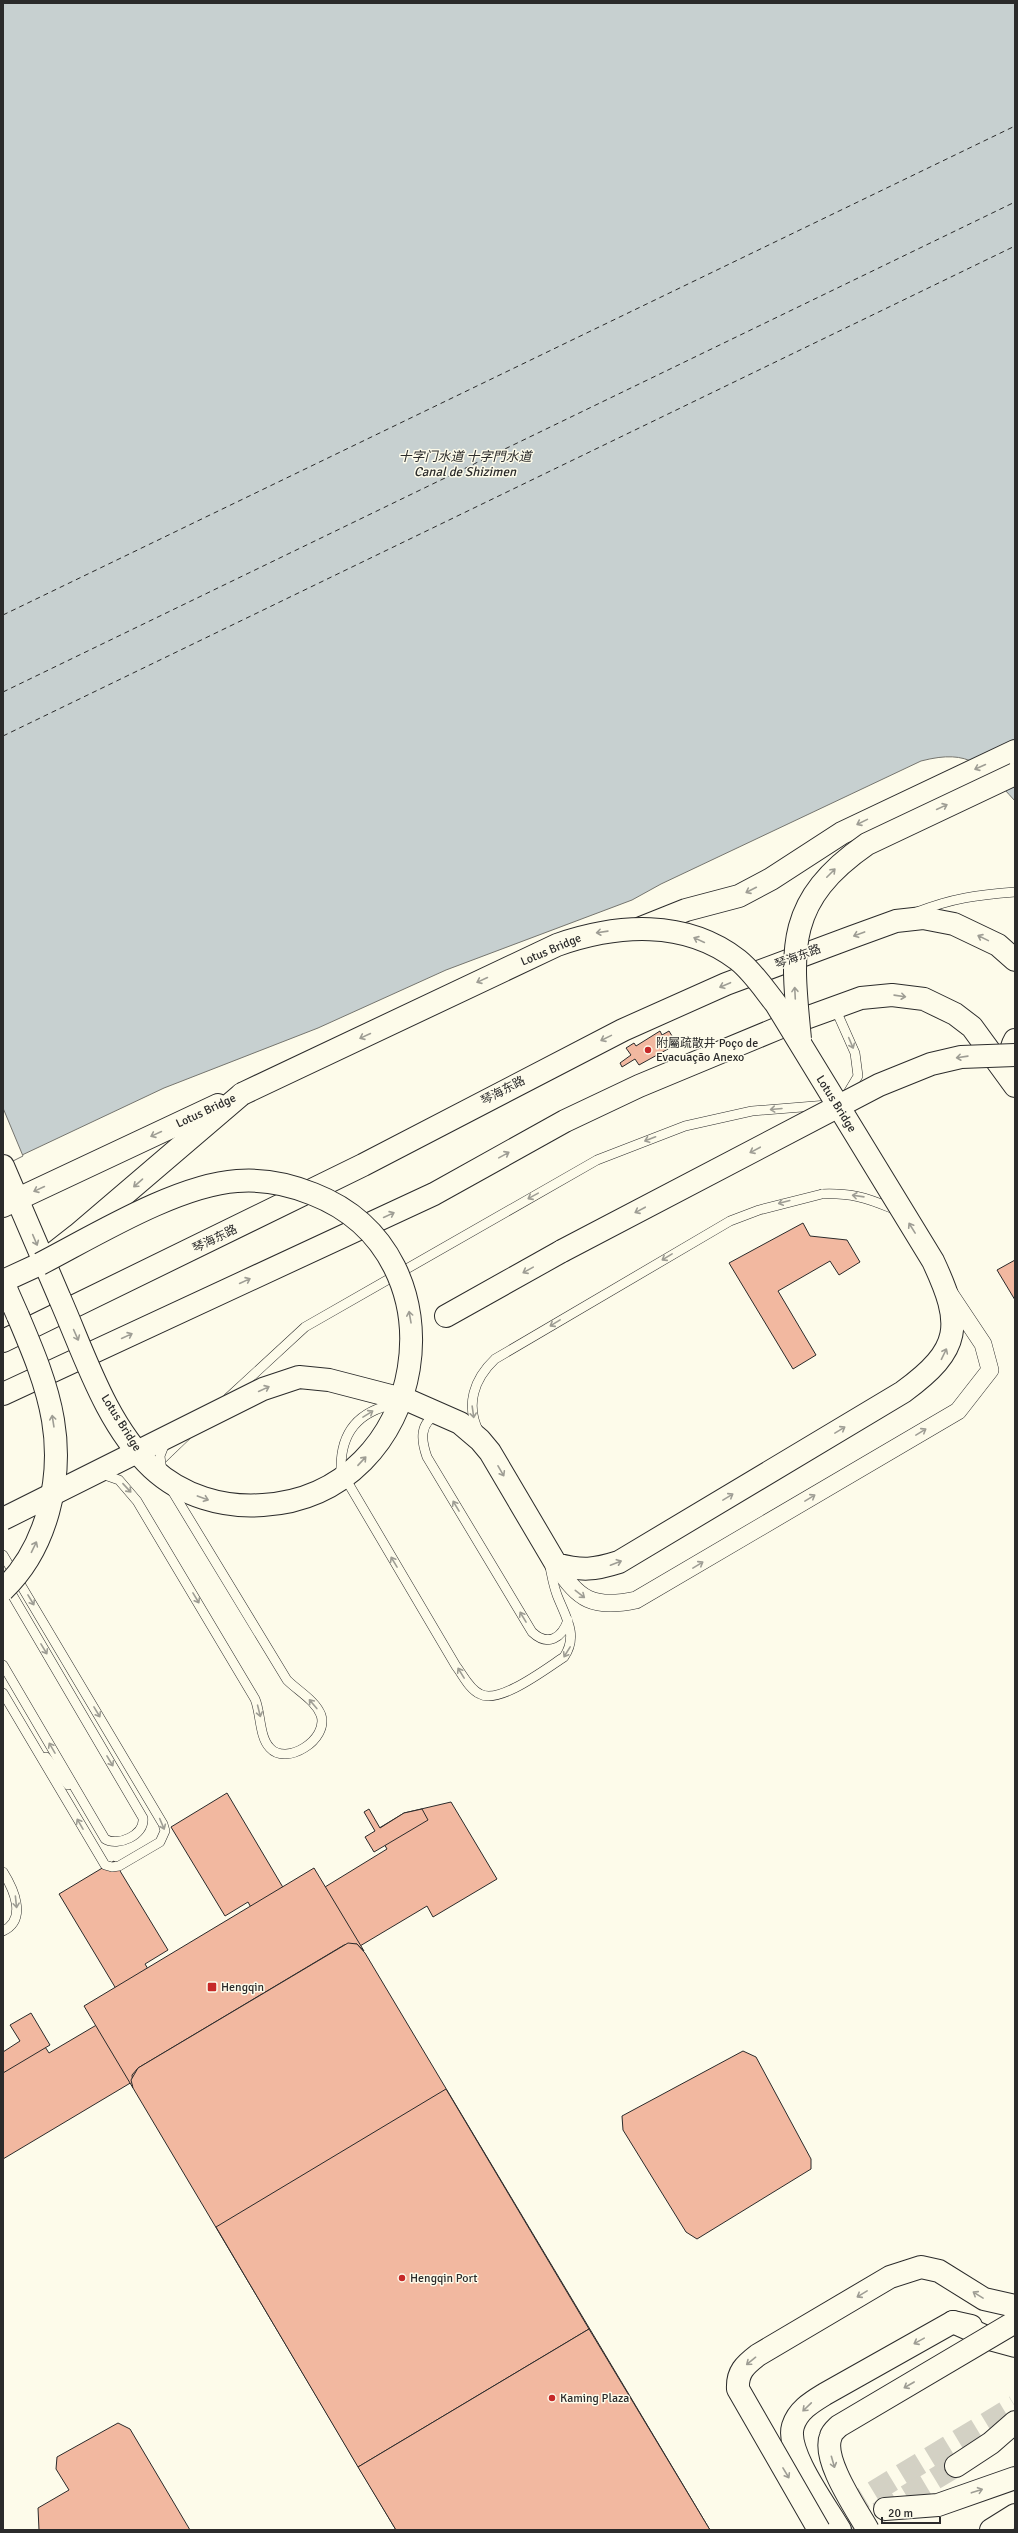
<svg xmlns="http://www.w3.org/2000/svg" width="1018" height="2533" viewBox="0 0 1018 2533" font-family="Signika,'Noto Sans SC',sans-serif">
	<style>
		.water { fill: #c7d0d0; stroke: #74746e }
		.pier { fill: #fdfbea; stroke: #74746e }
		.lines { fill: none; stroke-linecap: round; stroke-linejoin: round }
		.ferry { stroke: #2b2b2b; stroke-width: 1; stroke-dasharray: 5 4; stroke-linecap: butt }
		.building { fill: #f2b8a0; stroke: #2b2b2b }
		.primary-tunnel { stroke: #d3d1c4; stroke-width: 22; stroke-dasharray: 22 11; stroke-linecap: butt }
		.service-casing { stroke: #2b2b2b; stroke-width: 10 }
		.secondary-casing { stroke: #2b2b2b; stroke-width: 24 }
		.primary-casing { stroke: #2b2b2b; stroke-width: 24 }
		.service { stroke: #fdfbea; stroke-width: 9 }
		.secondary { stroke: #fdfbea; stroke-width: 22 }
		.primary { stroke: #fdfbea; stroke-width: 22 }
		.service-bridge-casing { stroke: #2b2b2b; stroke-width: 10; stroke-linecap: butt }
		.minor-bridge-casing { stroke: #2b2b2b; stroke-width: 18; stroke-linecap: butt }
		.secondary-bridge-casing { stroke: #2b2b2b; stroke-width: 24; stroke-linecap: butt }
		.primary-bridge-casing { stroke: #2b2b2b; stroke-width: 24; stroke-linecap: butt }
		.service-bridge { stroke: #fdfbea; stroke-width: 9 }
		.minor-bridge { stroke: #fdfbea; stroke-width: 17 }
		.secondary-bridge { stroke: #fdfbea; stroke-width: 22 }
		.primary-bridge { stroke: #fdfbea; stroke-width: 22 }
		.oneway { stroke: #9e9d94 }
		.poi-dot { fill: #c62828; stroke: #fdfbea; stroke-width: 1.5 }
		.labels { text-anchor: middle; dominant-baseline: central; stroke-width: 3; stroke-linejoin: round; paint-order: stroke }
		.street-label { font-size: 12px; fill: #2b2b2b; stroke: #fdfbea }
		.poi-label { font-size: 12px; fill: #2b2b2b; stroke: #fdfbea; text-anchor: start }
		.water-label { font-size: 13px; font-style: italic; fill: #2b2b2b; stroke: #fdfbea }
	</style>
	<rect width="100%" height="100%" fill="#fdfbea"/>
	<path class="water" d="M3 3H1015V801C983 766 971 748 921 761L661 884 632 900 446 970 318 1028 164 1088 3 1164Z"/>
	<polygon class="pier" points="3,1108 23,1156 3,1166"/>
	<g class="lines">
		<g class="ferry">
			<polyline points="3,615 1015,126"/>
			<polyline points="3,692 1015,202"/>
			<polyline points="3,736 1015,246"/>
		</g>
	</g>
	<g class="building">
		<polygon points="660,1031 662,1035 669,1031 677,1044 639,1065 635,1059 622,1067 620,1063 631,1055 626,1048 634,1043 636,1046"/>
		<polygon points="803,1223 810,1236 847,1240 860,1262 839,1275 830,1261 778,1291 816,1355 793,1369 729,1263"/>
		<polygon points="1015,1260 1015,1300 997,1270"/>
		<polygon points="227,1793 294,1906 387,1849 376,1830 404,1813 451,1802 497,1879 433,1917 427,1906 3,2159 3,2053 22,2042 19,2038 34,2030 49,2053 127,2007 59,1894 114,1861 168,1950 145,1964 159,1987 261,1926 248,1902 225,1916 171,1827"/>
		<polygon points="369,1809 380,1828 404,1813 422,1809 428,1820 374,1852 365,1837 375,1831 364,1812"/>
		<polygon points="314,1868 364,1951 357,1944 344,1945 138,2068 132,2075 133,2088 84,2006"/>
		<polygon points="348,1943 357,1944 365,1953 710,2530 396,2530 133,2088 131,2080 138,2068"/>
		<polygon points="31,2013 50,2045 3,2073 3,2052 20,2041 10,2025"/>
		<polygon points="743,2051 756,2057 811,2159 811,2169 697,2239 686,2232 623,2130 622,2116"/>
		<polygon points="446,2089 589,2329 358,2467 216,2227"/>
		<polygon points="589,2329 710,2530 396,2530 358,2467"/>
		<polygon points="118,2423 130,2429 190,2530 39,2530 38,2508 69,2490 56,2469 57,2457"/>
	</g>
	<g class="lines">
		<g class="primary-tunnel">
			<polyline points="817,2526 1015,2406"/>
			<polyline points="850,2530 956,2466"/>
		</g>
		<defs>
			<g id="service">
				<path d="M917 912C953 898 977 895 1015 892"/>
				<polyline points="835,1008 855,1053 858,1076 846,1096"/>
				<path d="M822 1194C850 1193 865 1197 891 1208"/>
				<polyline points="228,1398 305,1327 597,1160 685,1126 752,1111 827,1105"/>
				<polyline points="161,1460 186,1436"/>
				<polyline points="3,1555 163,1824 165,1831 160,1842 119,1866 112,1867 105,1865 3,1693"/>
				<path d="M3 1665 105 1839C118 1847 145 1835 143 1818L7 1586"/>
				<polyline points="46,1757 68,1785"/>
				<path d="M3 1872C13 1888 28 1919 3 1931"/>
			</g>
			<g id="secondary">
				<polyline points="641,928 686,910 739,896 771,879 842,833 1015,751"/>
				<path d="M1015 1073C1010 1063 1009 1050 1015 1040"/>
				<polyline points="3,1166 60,1299"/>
				<polyline points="3,1206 218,1105"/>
				<polyline points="3,1281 40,1264 77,1235 242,1094"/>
				<polyline points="3,1282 18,1316"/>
				<polyline points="446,1316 562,1251"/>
				<polyline points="3,1341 363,1165 623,1030 726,984 852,937 896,921 923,918 954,924 998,945 1015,960"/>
				<polyline points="3,1394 434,1194 565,1121 639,1086 781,1027 861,998 892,995 924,999 955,1014 972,1027 1015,1086"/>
				<polyline points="885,2509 938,2505 1015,2478"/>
				<path d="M840 2530C827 2507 785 2452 793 2426 798 2410 812 2402 825 2394L953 2322 971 2326"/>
				<polyline points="991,2530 1015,2515"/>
			</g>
			<g id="primary">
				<polyline points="953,2322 993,2340 1015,2346"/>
				<polyline points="956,2466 991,2443 1015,2422"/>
			</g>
		</defs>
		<use href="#service" class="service-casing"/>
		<use href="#secondary" class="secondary-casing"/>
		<use href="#primary" class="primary-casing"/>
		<use href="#service" class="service"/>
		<use href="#secondary" class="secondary"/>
		<use href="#primary" class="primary"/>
		<defs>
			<g id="service-bridge">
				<path d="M395 1404C358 1411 340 1433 341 1471L456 1666C463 1675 469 1689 480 1694 499 1705 547 1668 564 1657 579 1635 565 1616 557 1595 553 1584 551 1573 549 1561"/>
				<path d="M438 1414C419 1423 421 1440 427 1457L532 1632C548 1647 562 1638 568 1620"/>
				<path d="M479 1432C465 1405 474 1379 495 1359L730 1221 759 1210 822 1194"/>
				<polyline points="162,1472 160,1456 165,1443"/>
				<path d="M102 1474 119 1480 137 1501 255 1699C261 1713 259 1737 270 1748 286 1766 329 1740 321 1715 315 1700 298 1691 287 1680L171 1489"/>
			</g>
			<path id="minor-bridge" d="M556 1564C577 1600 594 1609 636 1600L958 1411 990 1370 983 1344 949 1293"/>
			<g id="secondary-bridge">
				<path d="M800 1039C791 948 785 901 867 844L1015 774"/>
				<polyline points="562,1251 879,1085 931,1064 961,1057 1015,1055"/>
				<path d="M40 1264C94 1236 177 1185 237 1181 263 1179 289 1184 313 1194 469 1255 429 1495 263 1505 223 1508 182 1496 152 1468 106 1424 85 1356 60 1299"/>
				<path d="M3 1519 263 1389 299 1377 329 1380 410 1401 460 1423 480 1440 490 1452 556 1564C582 1571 594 1570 619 1562L903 1392C962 1349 963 1325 933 1261L776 1004C764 989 753 972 738 960 685 919 617 924 557 945L242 1094"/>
				<path d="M3 1590C47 1548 63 1479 53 1420 47 1384 32 1349 18 1316"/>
			</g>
			<g id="primary-bridge">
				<path d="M819 2530 738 2389C737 2372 745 2365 758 2355L890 2277 921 2267 939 2271 984 2299 1015 2306"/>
				<path d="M868 2530C857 2510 821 2459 831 2436 832 2432 836 2429 839 2426L1015 2322"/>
			</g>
		</defs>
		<use href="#service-bridge" class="service-bridge-casing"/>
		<use href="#minor-bridge" class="minor-bridge-casing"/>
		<use href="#secondary-bridge" class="secondary-bridge-casing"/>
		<use href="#primary-bridge" class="primary-bridge-casing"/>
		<use href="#service-bridge" class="service-bridge"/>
		<use href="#minor-bridge" class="minor-bridge"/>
		<use href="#secondary-bridge" class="secondary-bridge"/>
		<use href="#primary-bridge" class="primary-bridge"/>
	</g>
	<defs><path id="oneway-shaft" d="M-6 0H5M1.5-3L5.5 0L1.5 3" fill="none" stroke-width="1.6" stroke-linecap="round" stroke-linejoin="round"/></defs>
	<g class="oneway">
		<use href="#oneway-shaft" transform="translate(980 767) rotate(156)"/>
		<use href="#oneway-shaft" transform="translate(942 807) rotate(-25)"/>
		<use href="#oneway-shaft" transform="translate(862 822) rotate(154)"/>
		<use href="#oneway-shaft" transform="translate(831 873) rotate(-45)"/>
		<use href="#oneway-shaft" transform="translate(751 890) rotate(153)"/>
		<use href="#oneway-shaft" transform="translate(602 932) rotate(172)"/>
		<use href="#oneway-shaft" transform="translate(859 934) rotate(160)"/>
		<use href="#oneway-shaft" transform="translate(983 938) rotate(-154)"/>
		<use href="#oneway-shaft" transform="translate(699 940) rotate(-155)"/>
		<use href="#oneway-shaft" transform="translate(482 980) rotate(155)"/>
		<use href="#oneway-shaft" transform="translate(725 985) rotate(157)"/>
		<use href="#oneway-shaft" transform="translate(795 993) rotate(-93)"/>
		<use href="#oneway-shaft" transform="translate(900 996) rotate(8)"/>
		<use href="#oneway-shaft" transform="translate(365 1036) rotate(155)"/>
		<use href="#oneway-shaft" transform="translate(606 1038) rotate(154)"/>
		<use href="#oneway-shaft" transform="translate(851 1043) rotate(67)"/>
		<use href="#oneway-shaft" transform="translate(962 1057) rotate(172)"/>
		<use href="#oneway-shaft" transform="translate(776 1109) rotate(175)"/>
		<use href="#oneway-shaft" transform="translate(156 1134) rotate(155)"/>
		<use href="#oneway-shaft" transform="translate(650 1139) rotate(159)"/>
		<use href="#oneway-shaft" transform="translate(755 1150) rotate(152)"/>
		<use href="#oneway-shaft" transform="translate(504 1155) rotate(-29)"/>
		<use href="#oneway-shaft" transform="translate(138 1183) rotate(139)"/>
		<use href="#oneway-shaft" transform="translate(39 1189) rotate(155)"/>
		<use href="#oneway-shaft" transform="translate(533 1196) rotate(151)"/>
		<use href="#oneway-shaft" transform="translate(858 1196) rotate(-172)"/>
		<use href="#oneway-shaft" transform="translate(784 1202) rotate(165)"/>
		<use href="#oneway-shaft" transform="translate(640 1210) rotate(152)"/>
		<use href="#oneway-shaft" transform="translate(389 1215) rotate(-25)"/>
		<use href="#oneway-shaft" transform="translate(912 1228) rotate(-122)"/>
		<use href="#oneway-shaft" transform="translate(35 1240) rotate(67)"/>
		<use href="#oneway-shaft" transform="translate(667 1257) rotate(149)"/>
		<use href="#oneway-shaft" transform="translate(528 1270) rotate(151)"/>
		<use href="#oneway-shaft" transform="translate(245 1281) rotate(-25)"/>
		<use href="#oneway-shaft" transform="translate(410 1317) rotate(-100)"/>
		<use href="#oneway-shaft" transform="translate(555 1323) rotate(149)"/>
		<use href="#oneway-shaft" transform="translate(76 1335) rotate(66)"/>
		<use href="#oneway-shaft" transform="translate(127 1336) rotate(-25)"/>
		<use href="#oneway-shaft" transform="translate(944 1354) rotate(-64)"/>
		<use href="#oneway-shaft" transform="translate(264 1389) rotate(-25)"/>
		<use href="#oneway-shaft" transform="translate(473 1412) rotate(82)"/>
		<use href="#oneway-shaft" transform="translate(368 1414) rotate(-32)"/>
		<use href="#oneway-shaft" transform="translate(53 1421) rotate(-99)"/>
		<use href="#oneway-shaft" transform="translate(840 1430) rotate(-31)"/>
		<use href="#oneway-shaft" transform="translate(921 1432) rotate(-31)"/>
		<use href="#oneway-shaft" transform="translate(362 1461) rotate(-47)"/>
		<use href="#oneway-shaft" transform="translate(501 1471) rotate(60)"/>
		<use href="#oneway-shaft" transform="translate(127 1488) rotate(47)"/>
		<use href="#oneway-shaft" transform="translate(728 1497) rotate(-31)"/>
		<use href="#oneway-shaft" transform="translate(203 1498) rotate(20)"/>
		<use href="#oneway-shaft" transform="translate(810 1498) rotate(-31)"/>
		<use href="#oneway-shaft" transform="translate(456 1506) rotate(-121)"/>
		<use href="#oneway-shaft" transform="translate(34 1547) rotate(-64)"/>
		<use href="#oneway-shaft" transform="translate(394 1562) rotate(-121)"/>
		<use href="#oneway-shaft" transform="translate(616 1563) rotate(-21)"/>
		<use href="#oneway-shaft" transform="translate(698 1565) rotate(-31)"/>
		<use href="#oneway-shaft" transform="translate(580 1594) rotate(38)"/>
		<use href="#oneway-shaft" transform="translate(196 1598) rotate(59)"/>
		<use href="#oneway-shaft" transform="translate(31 1600) rotate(59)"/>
		<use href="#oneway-shaft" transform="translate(523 1617) rotate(-121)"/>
		<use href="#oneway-shaft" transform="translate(44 1649) rotate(59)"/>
		<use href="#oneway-shaft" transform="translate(567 1652) rotate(122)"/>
		<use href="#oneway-shaft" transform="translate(461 1673) rotate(-122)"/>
		<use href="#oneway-shaft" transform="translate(313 1704) rotate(-130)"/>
		<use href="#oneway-shaft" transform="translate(259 1711) rotate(76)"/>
		<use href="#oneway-shaft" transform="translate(97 1712) rotate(59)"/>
		<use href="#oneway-shaft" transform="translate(52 1748) rotate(-120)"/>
		<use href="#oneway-shaft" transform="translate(110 1761) rotate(59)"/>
		<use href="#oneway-shaft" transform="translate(80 1824) rotate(-120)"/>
		<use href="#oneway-shaft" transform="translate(162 1824) rotate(67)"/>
		<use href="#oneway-shaft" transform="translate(16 1902) rotate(84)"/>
		<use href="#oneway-shaft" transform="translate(862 2294) rotate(149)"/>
		<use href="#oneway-shaft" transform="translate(978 2295) rotate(-148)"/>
		<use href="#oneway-shaft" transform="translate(919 2341) rotate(151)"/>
		<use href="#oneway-shaft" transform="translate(751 2361) rotate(141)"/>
		<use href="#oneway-shaft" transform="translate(909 2385) rotate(150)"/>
		<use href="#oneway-shaft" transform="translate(807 2407) rotate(136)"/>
		<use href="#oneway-shaft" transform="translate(833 2462) rotate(74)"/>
		<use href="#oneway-shaft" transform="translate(786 2473) rotate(59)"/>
		<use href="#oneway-shaft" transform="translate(977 2491) rotate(-18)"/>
	</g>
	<g class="poi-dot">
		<circle cx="648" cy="1050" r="4"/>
		<rect x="207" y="1982" width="10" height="10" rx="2"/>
		<circle cx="402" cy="2278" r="4"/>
		<circle cx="552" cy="2398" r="4"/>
	</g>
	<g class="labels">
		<g class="street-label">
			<text transform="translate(551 950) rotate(-23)">Lotus Bridge</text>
			<text transform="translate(798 957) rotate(-21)">琴海东路</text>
			<text transform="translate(503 1091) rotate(-28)">琴海东路</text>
			<text transform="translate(836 1104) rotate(58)">Lotus Bridge</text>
			<text transform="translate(206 1111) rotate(-25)">Lotus Bridge</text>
			<text transform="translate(215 1239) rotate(-26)">琴海东路</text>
			<text transform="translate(121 1423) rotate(58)">Lotus Bridge</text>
		</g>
		<g class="poi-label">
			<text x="656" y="1043">附屬疏散井 Poço de<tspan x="656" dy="14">Evacuação Anexo</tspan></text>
			<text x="221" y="1987">Hengqin</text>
			<text x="410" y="2278">Hengqin Port</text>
			<text x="560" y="2398">Kaming Plaza</text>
		</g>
		<g class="water-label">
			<text x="465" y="457">十字门水道 十字門水道<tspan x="465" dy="15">Canal de Shizimen</tspan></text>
		</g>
	</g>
	<rect width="1018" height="2533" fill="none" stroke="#2b2b2b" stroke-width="8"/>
	<path d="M882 2517v6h58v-6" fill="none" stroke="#2b2b2b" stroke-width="2"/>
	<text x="888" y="2517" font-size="12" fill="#2b2b2b" stroke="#fdfbea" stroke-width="3" paint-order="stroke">20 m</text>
</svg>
